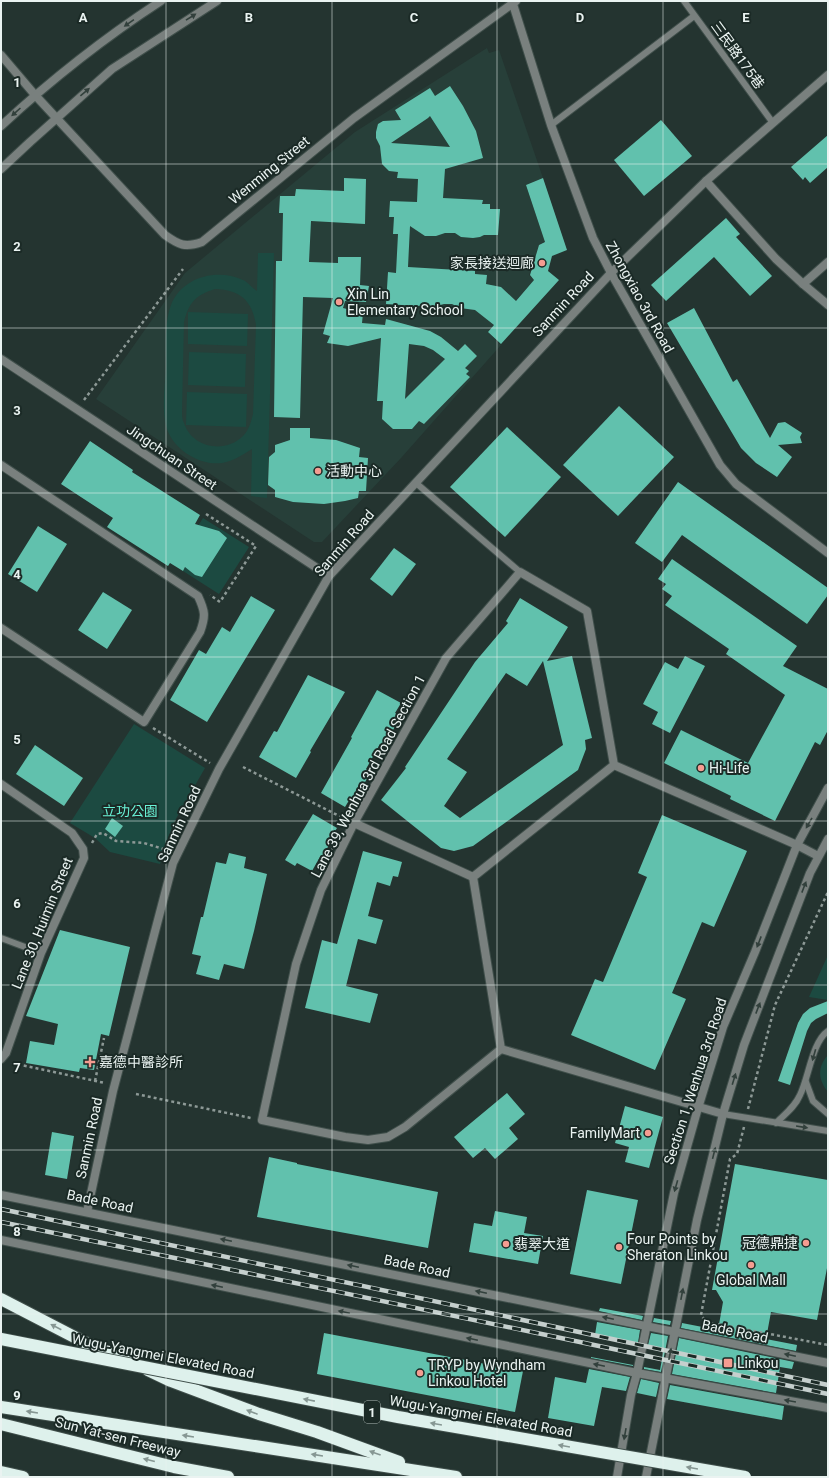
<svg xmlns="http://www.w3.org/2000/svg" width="829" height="1478" viewBox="0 0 829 1478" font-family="Roboto,'Noto Sans TC',sans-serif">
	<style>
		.built { fill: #273f39 }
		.green { fill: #1c4a41; fill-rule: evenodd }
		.building { fill: #61c1ad; fill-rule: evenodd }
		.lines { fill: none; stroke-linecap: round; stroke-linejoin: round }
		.service-casing { stroke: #404f4b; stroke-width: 8 }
		.minor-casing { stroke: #404f4b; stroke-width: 10 }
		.tertiary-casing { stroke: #404f4b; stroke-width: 10 }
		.motorway-casing { stroke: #404f4b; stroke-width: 14 }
		.path { stroke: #8d9996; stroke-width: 2.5; stroke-dasharray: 3 3; stroke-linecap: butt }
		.service { stroke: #79807e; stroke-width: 6 }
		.minor { stroke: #79807e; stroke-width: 8 }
		.tertiary { stroke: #79807e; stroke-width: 8 }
		.motorway { stroke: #def1ec; stroke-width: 12 }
		.rail-casing { stroke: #c5cfcd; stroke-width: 4.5 }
		.rail { stroke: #1b2a26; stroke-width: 3; stroke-dasharray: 9; stroke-linecap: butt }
		.motorway-bridge-casing { stroke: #404f4b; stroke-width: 14; stroke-linecap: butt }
		.motorway-bridge { stroke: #def1ec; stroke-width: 12 }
		.oneway { fill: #32403c }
		.oneway2 { fill: #869793 }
		.grid { fill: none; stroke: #eaf3f1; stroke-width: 1; stroke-opacity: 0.55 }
		.poi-dot { fill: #f59c91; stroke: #1b2a26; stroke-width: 1.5 }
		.labels { text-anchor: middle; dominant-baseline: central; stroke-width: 4; stroke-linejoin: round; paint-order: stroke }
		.shield { fill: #1b2a26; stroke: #acb7b4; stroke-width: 1 }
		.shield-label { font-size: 13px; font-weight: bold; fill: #eaf3f1 }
		.street-label { font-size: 14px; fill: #eaf3f1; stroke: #1b2a26 }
		.poi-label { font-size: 14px; fill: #eaf3f1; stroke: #1b2a26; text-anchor: start }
		.park-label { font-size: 14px; fill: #68f2d6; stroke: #1b2a26 }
		.grid-label { font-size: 13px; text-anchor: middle; font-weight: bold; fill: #eaf3f1; stroke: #1b2a26; stroke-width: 4; stroke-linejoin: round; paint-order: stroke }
	</style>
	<rect width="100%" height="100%" fill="#243430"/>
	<polygon class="built" points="487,48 489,53 499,50 543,178 526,185 545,241 539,245 529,275 534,280 488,332 501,345 401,458 322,542 314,542 96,399 185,273 355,132"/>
	<g class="green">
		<path d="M258 253H274L267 498 251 496 252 449C242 455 234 461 222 463 200 466 174 450 167 429 161 410 165 387 166 368 166 348 164 324 171 305 182 277 217 268 243 280 248 282 252 288 257 291ZM215 289C240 290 252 300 256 325L253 414C251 422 249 430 243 436 225 454 192 448 184 423 182 420 182 415 182 411L184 322C189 302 196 295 215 289Z"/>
		<polygon points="188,312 248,314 247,346 188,344"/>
		<polygon points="189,352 246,354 245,387 188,385"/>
		<polygon points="187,392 247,394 246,427 186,425"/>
		<polygon points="203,518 249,547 219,594 183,571 188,563 185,547"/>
		<polygon points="134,724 205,768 173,824 160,864 110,852 95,838 70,823"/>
		<polygon points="828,955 828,1000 809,997"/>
		<path d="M828 1055V1092C818 1080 817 1067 828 1055Z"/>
	</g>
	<g class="building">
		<path d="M450 86 463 106 476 131 483 158 445 169 443 198 483 200 482 204H490V209H500L498 235H484L480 237 473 238 461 237 455 233H445L436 236H425L410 226 408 267 475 271V274L487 275 486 284 501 287 516 301 534 280 530 275 539 245 545 242 526 185 543 178 567 250 552 256 548 271 559 280 501 344 488 332 494 325 475 310 460 308 452 304H444L433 307 386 304 388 272 396 273 398 234H393L394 217H389L390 201 417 202 418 179 397 178 398 172 389 171 382 164 380 146 376 138V132L378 124 383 121 401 120 395 110 430 88 435 96ZM430 116 450 147 391 143 428 118Z"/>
		<polygon points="661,120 692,156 644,196 614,160"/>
		<polygon points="828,135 828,167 810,183 805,177 803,180 791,167"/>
		<path d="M344 178 366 179 365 224 311 221 309 262 338 263V257H361L360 285 369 286 366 302 345 301 343 308 363 313 362 323 385 325 386 319 430 331 441 337 458 351 465 344 477 356 465 368 469 371 466 374 470 377 424 424 419 421 412 429H393L382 419 383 401H377L381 338 348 346 327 343 330 336 323 334 333 298 303 297 300 418 274 417 276 261H282L283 213H279L280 196H295L296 189 344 191ZM409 344 424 346 433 350 445 359 405 399Z"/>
		<polygon points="726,218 740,234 736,237 772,276 750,296 714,257 666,301 651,285"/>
		<polygon points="694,308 733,382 737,379 770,438 778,423 785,422 802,433 800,437 802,443 778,445 792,457 777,477 756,463 741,448 667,323"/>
		<polygon points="619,406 674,457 618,516 563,465"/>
		<polygon points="507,427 561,477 505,537 450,487"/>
		<polygon points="290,428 310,428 310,438 336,440 360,448 359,457 368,458 366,491 359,491 358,498 345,501 324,504 293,502 275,497 275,490 268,485 269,457 275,452 275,445 290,440"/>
		<polygon points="90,441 133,470 132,472 200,515 195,524 219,531 227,538 202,577 195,575 185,567 183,571 170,563 168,566 107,527 113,518 61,484"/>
		<polygon points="678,482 828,588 828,595 807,624 682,535 662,562 635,543"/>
		<polygon points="38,526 67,544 37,592 8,574"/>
		<polygon points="394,548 416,564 392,596 370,579"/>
		<polygon points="672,559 797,646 783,666 828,689 828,730 820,745 815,742 775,821 730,799 731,796 664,763 681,730 748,763 785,695 726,654 729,649 665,605 672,596 662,589 666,584 658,579"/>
		<polygon points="103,592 132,610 107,649 78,630"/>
		<polygon points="251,596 275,610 207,722 170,700 199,650 206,654 222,627 230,632"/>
		<path d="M520 598 568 627 547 661 572 656 592 738 585 740 586 749 578 770 473 846 454 851 441 848 381 800 406 768 405 767 475 662 508 623 506 621ZM543 661 563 745 460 818 444 806 467 772 447 759 506 673 527 686Z"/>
		<polygon points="685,656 705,666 670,733 652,724 658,712 643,704 665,662 678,669"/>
		<polygon points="308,675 345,692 310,751 311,752 296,778 259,757 274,731 277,732"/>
		<polygon points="377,690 401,703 395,713 401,716 384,746 380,744 366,769 371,772 355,799 351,797 345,807 321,793 352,738 351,737"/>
		<polygon points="35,745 83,778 64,806 16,774"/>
		<polygon points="313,814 337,828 328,842 330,843 323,856 321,855 312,871 297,863 295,866 285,860"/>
		<polygon points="662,815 747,851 714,927 702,922 672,993 686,999 655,1070 571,1035 595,979 603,982 647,877 638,873"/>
		<polygon points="112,818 123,826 115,837 105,829"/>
		<polygon points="363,851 402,862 398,877 393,876 390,886 377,882 368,916 383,920 376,944 358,939 346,986 378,994 370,1023 305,1008 322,940 337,944"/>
		<polygon points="229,853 246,857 244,868 267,874 254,931 244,969 224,964 219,980 196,974 201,956 192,954 201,917 203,917 216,862 226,864"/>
		<polygon points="60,930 130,947 109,1036 101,1034 94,1070 80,1068 79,1072 26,1063 30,1041 54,1045 58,1024 26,1016"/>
		<polygon points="828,1001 828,1013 816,1019 811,1023 807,1031 790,1085 778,1081 798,1023 803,1014 810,1008"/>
		<polygon points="507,1093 525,1114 509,1128 518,1139 495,1159 485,1148 473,1158 454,1137"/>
		<polygon points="625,1106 663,1117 649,1168 625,1162 629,1147 615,1143"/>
		<polygon points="52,1132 74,1136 67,1179 45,1175"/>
		<polygon points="269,1157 297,1163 297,1164 438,1192 428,1248 257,1217"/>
		<polygon points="735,1164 828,1180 828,1263 817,1320 771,1312 766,1339 797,1345 796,1351 681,1328 682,1323 718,1330 723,1302 716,1290 712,1290"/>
		<polygon points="587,1190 638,1200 621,1284 570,1274"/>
		<polygon points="495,1211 527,1217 524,1233 543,1236 538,1264 469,1252 474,1223 492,1226"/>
		<polygon points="600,1308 643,1316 642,1320 599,1311"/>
		<polygon points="654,1318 671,1321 670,1325 653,1322"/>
		<polygon points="597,1322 640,1330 638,1343 595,1335"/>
		<polygon points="324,1333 523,1371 515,1412 317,1374"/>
		<polygon points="651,1333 668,1336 661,1372 644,1369 644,1367 660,1370 664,1348 648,1345"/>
		<polygon points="679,1338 794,1362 792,1369 780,1367 776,1393 672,1374"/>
		<polygon points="591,1357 633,1365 633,1366 591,1358"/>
		<polygon points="589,1369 630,1377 626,1391 602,1387 594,1426 548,1418 555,1377 586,1383"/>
		<polygon points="641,1379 659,1383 656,1397 637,1393"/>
		<polygon points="670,1385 784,1406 782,1420 667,1399"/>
	</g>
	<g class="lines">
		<defs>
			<g id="service">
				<polyline points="684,1 773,123"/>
				<polyline points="551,125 694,16"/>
				<polyline points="416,483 520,572"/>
				<polyline points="1,938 41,953"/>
				<polyline points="806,1082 813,1101 828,1114"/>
				<polyline points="723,1114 828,1131"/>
				<path d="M776 1123C785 1114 795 1107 800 1095 809 1077 812 1042 828 1031"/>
			</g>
			<g id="minor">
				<polyline points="512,1 551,125 593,238 611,273 720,465 736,484 828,553"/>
				<path d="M1 55 35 95 165 235C179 245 185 248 202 242L354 118 516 1"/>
				<polyline points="706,181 776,259 803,284 828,305"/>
				<polyline points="803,284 828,262"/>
				<polyline points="1,359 329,576"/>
				<path d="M1 465 198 596C205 611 206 616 200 632L144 722 1 628"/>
				<polyline points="614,765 473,877 501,1049 405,1127 388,1137 368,1140 345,1137 262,1120 296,964 321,890 354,823 446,658 520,572 587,611 614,765 797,845 818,856"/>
				<polyline points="1,784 72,833 83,849 84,858 41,953 6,1053 1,1059"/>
				<polyline points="354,823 473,877"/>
				<polyline points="501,1049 723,1114"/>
				<polyline points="87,1212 113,1091 173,863 219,769 329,576 611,273 706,181 828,75"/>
			</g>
			<g id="tertiary">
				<path d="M1 126C51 80 104 38 161 1"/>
				<polyline points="1,169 30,142 112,69 217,1"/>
				<polyline points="1,1195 828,1363"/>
				<polyline points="1,1240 637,1373 828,1408"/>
				<polyline points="617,1477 631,1395 637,1373 674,1193 698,1108 723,1027 755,952 797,845 828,788"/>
				<polyline points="646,1477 697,1220 723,1114 744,1045 810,873 828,839"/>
			</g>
			<g id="motorway">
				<polyline points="1,1299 86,1343 129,1362"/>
				<polyline points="148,1370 171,1381 259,1414 317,1432 399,1462"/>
				<polyline points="1,1407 456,1477"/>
				<polyline points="1,1424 174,1467 228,1477"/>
				<polyline points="1,1472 23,1477"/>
			</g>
		</defs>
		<use href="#service" class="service-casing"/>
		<use href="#minor" class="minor-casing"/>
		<use href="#tertiary" class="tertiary-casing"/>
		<use href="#motorway" class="motorway-casing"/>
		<g class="path">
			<polyline points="84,400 183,269"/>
			<polyline points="206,514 256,546 220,602 210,595"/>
			<polyline points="153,728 210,763"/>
			<polyline points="243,767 345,819"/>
			<polyline points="92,843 97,834 103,833 116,841 144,843 167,850"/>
			<polyline points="12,1063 105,1083"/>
			<polyline points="95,1081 104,1038"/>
			<polyline points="136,1094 251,1118"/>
			<polyline points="748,1109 775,1005 828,892"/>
			<polyline points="744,1127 737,1154 730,1159 701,1315 706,1322 828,1345"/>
		</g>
		<use href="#service" class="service"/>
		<use href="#minor" class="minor"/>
		<use href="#tertiary" class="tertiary"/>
		<use href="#motorway" class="motorway"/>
		<defs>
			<g id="rail">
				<polyline points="1,1209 828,1385"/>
				<polyline points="1,1222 556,1337 828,1394"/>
			</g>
		</defs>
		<use href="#rail" class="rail-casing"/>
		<use href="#rail" class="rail"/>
		<defs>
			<polyline id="motorway-bridge" points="1,1339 398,1417 745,1477"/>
		</defs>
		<use href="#motorway-bridge" class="motorway-bridge-casing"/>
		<use href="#motorway-bridge" class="motorway-bridge"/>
	</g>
	<defs><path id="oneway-solid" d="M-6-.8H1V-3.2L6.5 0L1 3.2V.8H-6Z"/></defs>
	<g class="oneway">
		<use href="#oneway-solid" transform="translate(191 17) rotate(-32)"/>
		<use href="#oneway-solid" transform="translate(129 23) rotate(145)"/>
		<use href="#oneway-solid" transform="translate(85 92) rotate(-40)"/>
		<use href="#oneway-solid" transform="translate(16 112) rotate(138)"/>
		<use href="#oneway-solid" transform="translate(809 823) rotate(120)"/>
		<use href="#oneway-solid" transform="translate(804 887) rotate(-69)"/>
		<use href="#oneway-solid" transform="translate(759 942) rotate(111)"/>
		<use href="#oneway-solid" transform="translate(758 1008) rotate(-69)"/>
		<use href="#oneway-solid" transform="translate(814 1055) rotate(106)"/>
		<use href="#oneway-solid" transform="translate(734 1079) rotate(-73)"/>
		<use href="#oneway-solid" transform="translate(802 1127) rotate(9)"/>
		<use href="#oneway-solid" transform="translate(714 1153) rotate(-76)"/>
		<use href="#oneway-solid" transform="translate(676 1186) rotate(106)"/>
		<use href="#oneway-solid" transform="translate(226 1240) rotate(-168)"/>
		<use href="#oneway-solid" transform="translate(353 1266) rotate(-168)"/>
		<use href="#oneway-solid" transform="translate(217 1286) rotate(-168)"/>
		<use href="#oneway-solid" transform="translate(481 1292) rotate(-168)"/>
		<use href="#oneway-solid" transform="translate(682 1294) rotate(-79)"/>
		<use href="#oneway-solid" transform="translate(344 1312) rotate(-168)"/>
		<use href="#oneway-solid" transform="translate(608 1318) rotate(-168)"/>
		<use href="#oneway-solid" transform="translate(472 1339) rotate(-168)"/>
		<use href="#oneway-solid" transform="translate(670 1354) rotate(-79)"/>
		<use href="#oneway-solid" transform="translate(790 1355) rotate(-168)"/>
		<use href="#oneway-solid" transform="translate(599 1365) rotate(-168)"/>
		<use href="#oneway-solid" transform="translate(790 1401) rotate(-170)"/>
		<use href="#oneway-solid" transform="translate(625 1434) rotate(100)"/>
	</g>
	<g class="oneway2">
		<use href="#oneway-solid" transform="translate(56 1327) rotate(-153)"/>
		<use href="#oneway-solid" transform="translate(309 1400) rotate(-169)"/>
		<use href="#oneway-solid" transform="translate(32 1412) rotate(-171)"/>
		<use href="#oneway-solid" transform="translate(252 1412) rotate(-159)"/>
		<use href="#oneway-solid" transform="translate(436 1424) rotate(-170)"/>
		<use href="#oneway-solid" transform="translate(188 1436) rotate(-171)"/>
		<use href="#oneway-solid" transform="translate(564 1446) rotate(-170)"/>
		<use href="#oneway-solid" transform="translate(375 1453) rotate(-160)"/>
		<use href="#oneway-solid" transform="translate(317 1455) rotate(-171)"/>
		<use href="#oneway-solid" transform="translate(149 1460) rotate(-166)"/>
		<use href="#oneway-solid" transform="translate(692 1468) rotate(-170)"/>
	</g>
	<path class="grid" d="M166 1V1477M332 1V1477M497 1V1477M663 1V1477M1 164H828M1 328H828M1 493H828M1 657H828M1 821H828M1 985H828M1 1150H828M1 1314H828"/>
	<g class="poi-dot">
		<circle cx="542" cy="263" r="4"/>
		<circle cx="339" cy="302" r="4"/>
		<circle cx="318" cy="471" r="4"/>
		<circle cx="701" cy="768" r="4"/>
		<path d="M88 1056h4v4h4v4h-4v4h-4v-4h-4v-4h4z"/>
		<circle cx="648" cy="1133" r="4"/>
		<circle cx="806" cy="1243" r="4"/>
		<circle cx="506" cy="1244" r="4"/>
		<circle cx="619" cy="1247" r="4"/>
		<circle cx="751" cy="1265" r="4"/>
		<rect x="723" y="1358" width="10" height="10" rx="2"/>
		<circle cx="420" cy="1373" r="4"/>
	</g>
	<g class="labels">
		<rect class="shield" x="364" y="1401" width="16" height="22" rx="3"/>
		<g class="shield-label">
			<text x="372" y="1412">1</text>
		</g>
		<g class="street-label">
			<text transform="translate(738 55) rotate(54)">三民路175巷</text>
			<text transform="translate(269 170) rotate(-39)">Wenming Street</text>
			<text transform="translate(640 297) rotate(61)">Zhongxiao 3rd Road</text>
			<text transform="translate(563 304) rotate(-47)">Sanmin Road</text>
			<text transform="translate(172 457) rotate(34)">Jingchuan Street</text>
			<text transform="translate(344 543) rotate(-49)">Sanmin Road</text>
			<text transform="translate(368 776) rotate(-62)">Lane 39, Wenhua 3rd Road Section 1</text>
			<text transform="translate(179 824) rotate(-65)">Sanmin Road</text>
			<text transform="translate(42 923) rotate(-68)">Lane 30, Huimin Street</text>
			<text transform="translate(695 1081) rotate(-72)">Section 1, Wenhua 3rd Road</text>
			<text transform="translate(89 1138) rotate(-78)">Sanmin Road</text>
			<text transform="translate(100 1201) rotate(12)">Bade Road</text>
			<text transform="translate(417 1266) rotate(12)">Bade Road</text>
			<text transform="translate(735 1331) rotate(12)">Bade Road</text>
			<text transform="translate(163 1356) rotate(11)">Wugu-Yangmei Elevated Road</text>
			<text transform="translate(481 1416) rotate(10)">Wugu-Yangmei Elevated Road</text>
			<text transform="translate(118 1437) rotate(14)">Sun Yat-sen Freeway</text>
		</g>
		<g class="poi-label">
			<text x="534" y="263" text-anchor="end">家長接送迴廊</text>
			<text x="347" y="294">Xin Lin<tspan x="347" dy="16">Elementary School</tspan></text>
			<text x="326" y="471">活動中心</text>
			<text x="709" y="768">Hi-Life</text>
			<text x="99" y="1062">嘉德中醫診所</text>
			<text x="640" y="1133" text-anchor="end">FamilyMart</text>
			<text x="627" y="1239">Four Points by<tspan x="627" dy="16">Sheraton Linkou</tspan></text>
			<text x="798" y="1243" text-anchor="end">冠德鼎捷</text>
			<text x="514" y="1244">翡翠大道</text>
			<text x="751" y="1280" text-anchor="middle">Global Mall</text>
			<text x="737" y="1363">Linkou</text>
			<text x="428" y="1365">TRYP by Wyndham<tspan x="428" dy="16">Linkou Hotel</tspan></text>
		</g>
		<g class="park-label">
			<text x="130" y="811">立功公園</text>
		</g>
	</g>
	<g class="grid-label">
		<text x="83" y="22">A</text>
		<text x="249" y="22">B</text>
		<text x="414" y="22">C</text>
		<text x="580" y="22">D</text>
		<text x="746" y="22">E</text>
		<text x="17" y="87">1</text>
		<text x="17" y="251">2</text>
		<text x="17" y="415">3</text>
		<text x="17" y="579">4</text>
		<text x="17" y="744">5</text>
		<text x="17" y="908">6</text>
		<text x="17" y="1072">7</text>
		<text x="17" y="1236">8</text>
		<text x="17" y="1400">9</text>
	</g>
	<rect width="829" height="1478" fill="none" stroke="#eaf3f1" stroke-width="4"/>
</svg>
